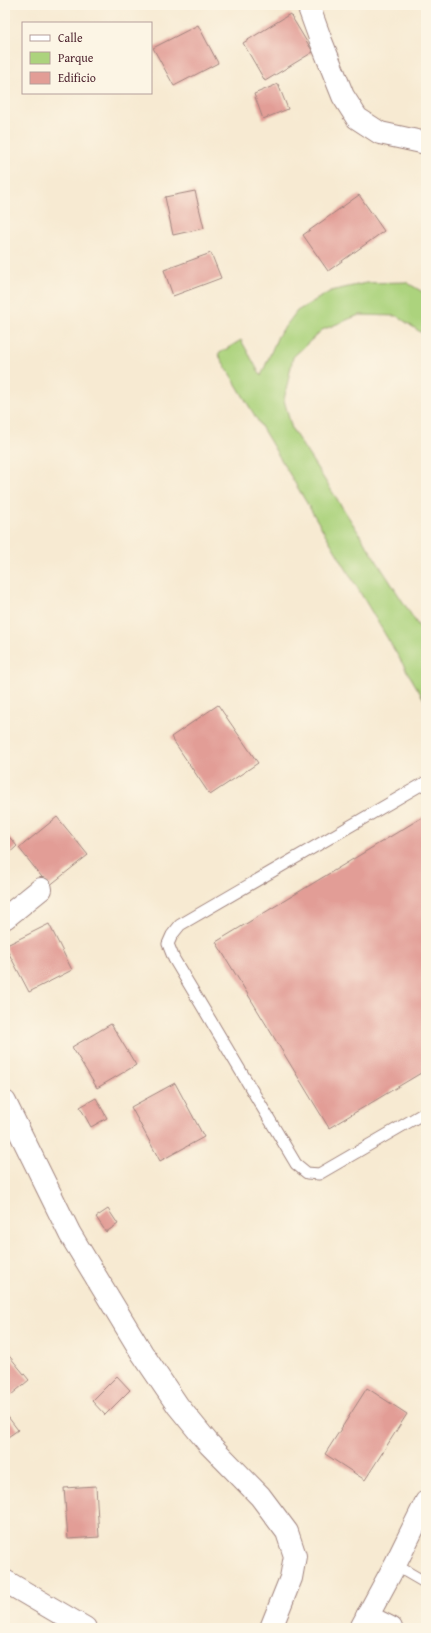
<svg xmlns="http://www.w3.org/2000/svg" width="431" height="1633" viewBox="0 0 431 1633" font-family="'Gentium Book Plus',serif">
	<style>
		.green { fill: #acd37d; stroke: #7b7954 }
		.building { fill: #e29d96 }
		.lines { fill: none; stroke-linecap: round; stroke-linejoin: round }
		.lane-casing { stroke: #a0847e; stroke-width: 13 }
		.street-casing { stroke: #a0847e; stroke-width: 24 }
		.primary-casing { stroke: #a0847e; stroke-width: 24 }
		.lane { stroke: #fff; stroke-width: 11 }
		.street { stroke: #fff; stroke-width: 22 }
		.primary { stroke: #fff; stroke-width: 22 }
	</style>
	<rect width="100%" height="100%" fill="#fcf5e5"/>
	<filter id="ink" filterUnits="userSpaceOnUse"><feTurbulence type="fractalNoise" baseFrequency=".025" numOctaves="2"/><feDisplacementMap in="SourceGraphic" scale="8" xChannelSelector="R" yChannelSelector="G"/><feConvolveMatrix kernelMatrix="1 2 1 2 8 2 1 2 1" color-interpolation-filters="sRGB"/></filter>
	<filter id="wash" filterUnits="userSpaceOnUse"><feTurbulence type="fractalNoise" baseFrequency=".012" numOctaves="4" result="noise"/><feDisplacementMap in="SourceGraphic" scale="16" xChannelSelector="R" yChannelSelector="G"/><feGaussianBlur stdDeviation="0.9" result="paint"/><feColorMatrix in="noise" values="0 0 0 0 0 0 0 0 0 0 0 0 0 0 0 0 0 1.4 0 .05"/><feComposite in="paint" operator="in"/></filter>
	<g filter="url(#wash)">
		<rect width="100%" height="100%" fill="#f7ead2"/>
		<polygon class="green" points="406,282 426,294 426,336 397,316 359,315 322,330 293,357 284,400 292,429 421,630 426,633 426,703 218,354 241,340 261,376 278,336 297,311 331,291 366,283"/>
		<g id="blocks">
			<g class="building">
				<polygon points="290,14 313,52 265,81 243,43"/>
				<polygon points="198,25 218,63 174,86 153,48"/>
				<polygon points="278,84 288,109 263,119 254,94"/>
				<polygon points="195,191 204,228 173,235 165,197"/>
				<polygon points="359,195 384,231 328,271 303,235"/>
				<polygon points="211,253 221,278 173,296 164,270"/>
				<polygon points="218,705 258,763 210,795 171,737"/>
				<polygon points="426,815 426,1070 329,1128 216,942"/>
				<polygon points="57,817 88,855 49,886 19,848"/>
				<polygon points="5,832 17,846 5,857"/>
				<polygon points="49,924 72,970 29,992 5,946"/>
				<polygon points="111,1024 136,1065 97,1088 72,1047"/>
				<polygon points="175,1083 204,1137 160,1161 131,1107"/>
				<polygon points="96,1098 107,1118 91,1127 80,1107"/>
				<polygon points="108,1209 118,1224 106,1232 96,1217"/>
				<polygon points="5,1351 29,1380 5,1400"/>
				<polygon points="117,1376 130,1390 105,1415 92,1401"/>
				<polygon points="367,1388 407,1414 365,1480 325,1454"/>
				<polygon points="5,1413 18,1430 5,1439"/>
				<polygon points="96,1486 99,1537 68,1539 64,1488"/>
			</g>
		</g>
	</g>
	<g filter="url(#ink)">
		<use href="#blocks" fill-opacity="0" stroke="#a0847e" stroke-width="1"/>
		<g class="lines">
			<defs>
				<g id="lane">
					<polyline points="426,782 180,925 172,935 168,944 174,959 296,1164 307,1173 319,1174 426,1112"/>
					<polyline points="395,1565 426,1583"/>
				</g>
				<g id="street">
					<polyline points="308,5 321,41 343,96 357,118 380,133 426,143"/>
					<polyline points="5,918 41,889"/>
					<polyline points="5,1102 70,1234 142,1353 178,1406 209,1444 260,1496 287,1532 295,1556 291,1578 271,1628"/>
					<polyline points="5,1581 85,1628"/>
					<polyline points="367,1616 391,1628"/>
				</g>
				<polyline id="primary" points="361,1628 395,1565 426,1502"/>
			</defs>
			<use href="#lane" class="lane-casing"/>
			<use href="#street" class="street-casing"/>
			<use href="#primary" class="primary-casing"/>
			<use href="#lane" class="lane"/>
			<use href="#street" class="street"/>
			<use href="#primary" class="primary"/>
		</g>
	</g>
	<rect width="431" height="1633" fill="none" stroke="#fcf5e5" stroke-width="20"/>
	<rect x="22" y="22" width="130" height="72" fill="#fcf5e5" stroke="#b59f9b"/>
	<rect x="30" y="35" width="20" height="6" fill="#ffffff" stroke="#b59f9b"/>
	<text x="58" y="42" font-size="12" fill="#4a1f2b">Calle</text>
	<rect x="30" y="52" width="20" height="12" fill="#acd37d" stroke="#b59f9b"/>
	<text x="58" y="62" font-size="12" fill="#4a1f2b">Parque</text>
	<rect x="30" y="72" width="20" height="12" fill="#e29d96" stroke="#b59f9b"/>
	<text x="58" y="82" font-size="12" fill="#4a1f2b">Edificio</text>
</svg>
